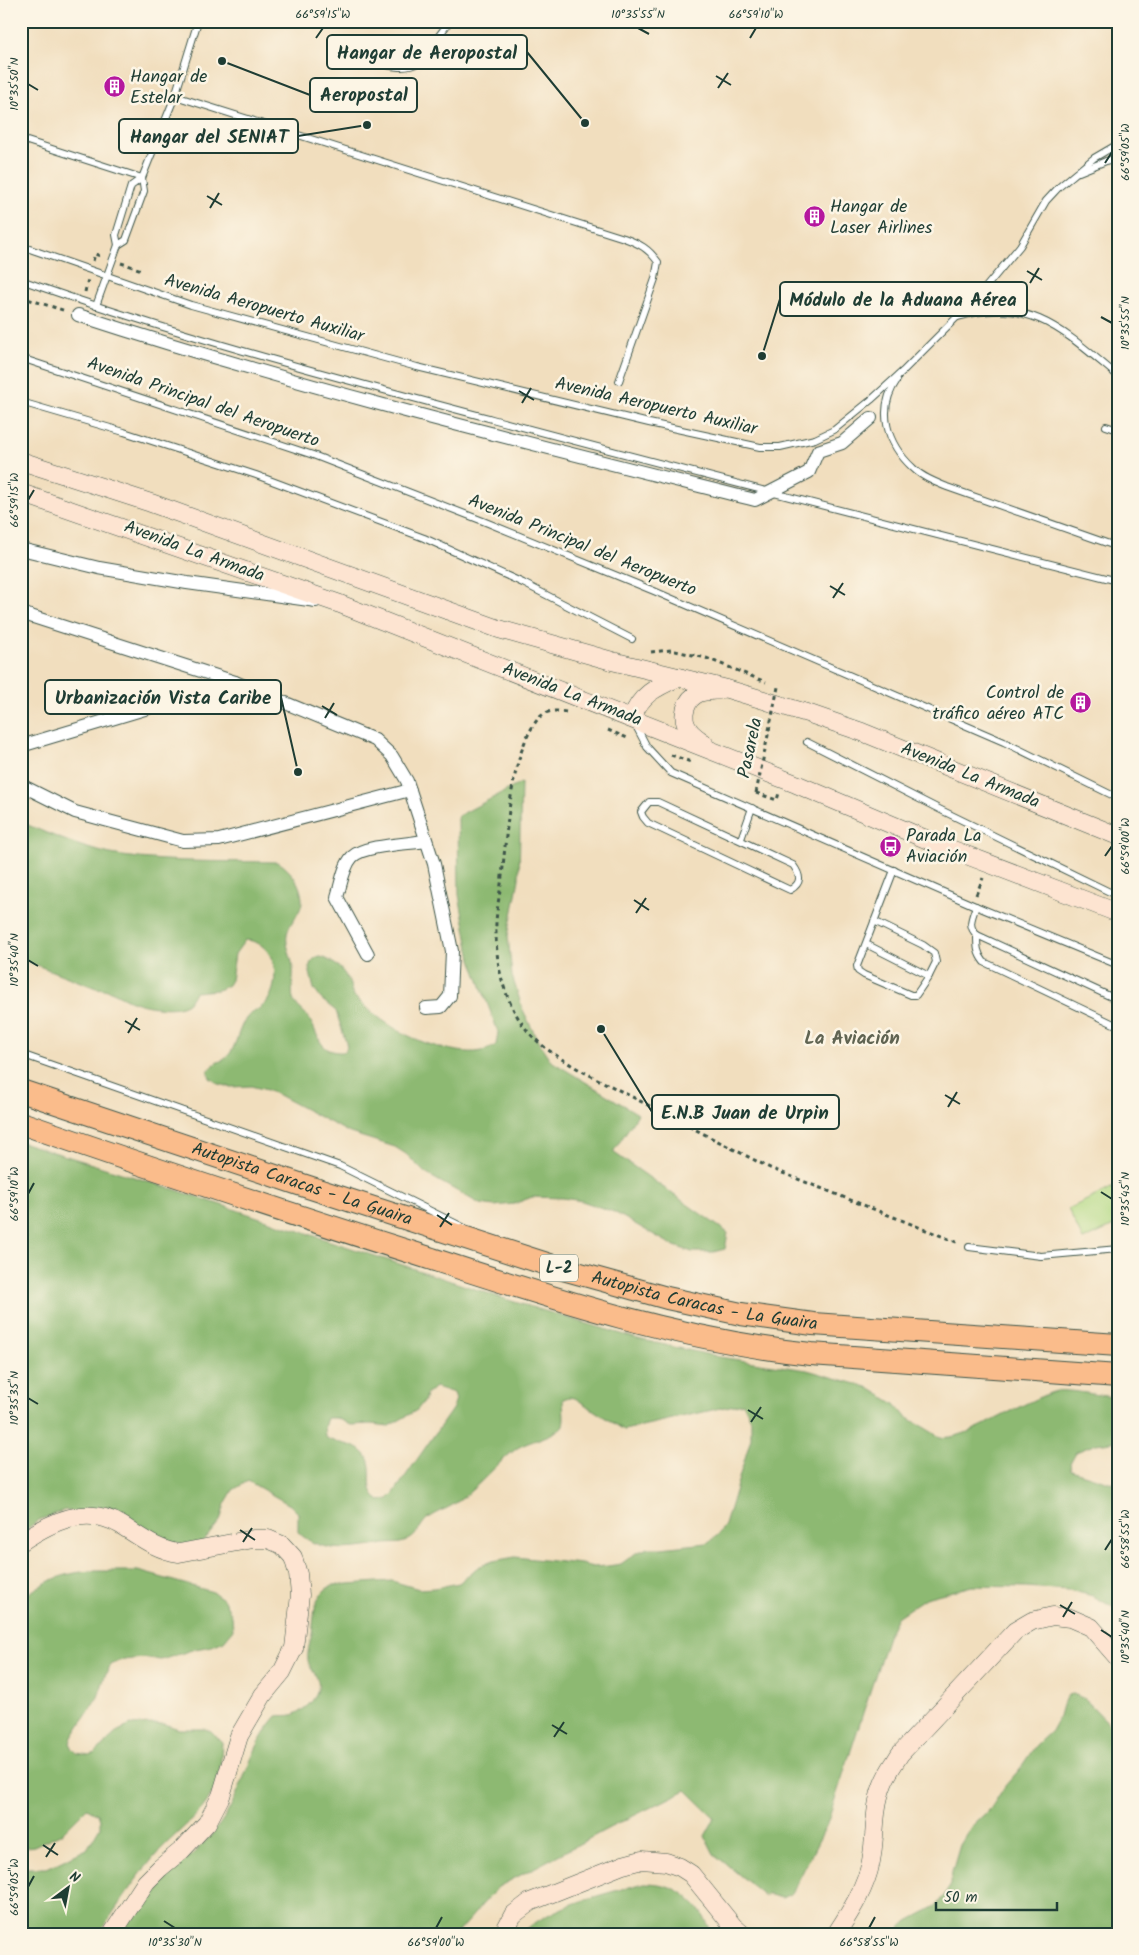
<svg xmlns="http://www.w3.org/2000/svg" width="1139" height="1955" viewBox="0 0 1139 1955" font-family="Kalam,sans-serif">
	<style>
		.green { fill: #b2d984; stroke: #688b5c }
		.forest { fill: #8db972; stroke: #567b53; fill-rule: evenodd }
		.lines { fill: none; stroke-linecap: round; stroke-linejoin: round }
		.lane-casing { stroke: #3e5549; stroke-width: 8 }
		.street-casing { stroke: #3e5549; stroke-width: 14 }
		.secondary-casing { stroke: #3e5549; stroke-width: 19 }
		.highway-casing { stroke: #3e5549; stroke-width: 24 }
		.path { stroke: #3e5549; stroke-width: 3; stroke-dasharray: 4 4; stroke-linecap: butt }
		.lane { stroke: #fff; stroke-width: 6 }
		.street { stroke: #fff; stroke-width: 12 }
		.secondary { stroke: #fde4d1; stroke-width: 18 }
		.highway { stroke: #fabc8b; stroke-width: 22 }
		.path-bridge { stroke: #3e5549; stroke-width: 3; stroke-dasharray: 4 4; stroke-linecap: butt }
		.ticks { fill: none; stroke: #1f3d34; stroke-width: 2 }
		.labels { text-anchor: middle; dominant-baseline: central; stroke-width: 5; stroke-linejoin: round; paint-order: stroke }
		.shield { fill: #fcf5e5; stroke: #617469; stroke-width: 1 }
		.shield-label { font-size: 16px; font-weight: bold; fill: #1f3d34 }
		.poi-label { font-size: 18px; fill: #1f3d34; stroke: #fcf5e5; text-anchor: start }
		.street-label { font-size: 18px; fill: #1f3d34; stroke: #fcf5e5 }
		.neighbourhood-label { font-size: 19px; font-weight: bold; fill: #606452; stroke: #fcf5e5 }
		.leader { fill: none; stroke: #1f3d34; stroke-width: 2 }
		.callout-dot { fill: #1f3d34; stroke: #fcf5e5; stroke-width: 2 }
		.callout { fill: #fcf5e5; stroke: #1f3d34; stroke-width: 2 }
		.callout-label { font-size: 19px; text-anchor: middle; font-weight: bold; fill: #1f3d34 }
		.neatline { fill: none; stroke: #1f3d34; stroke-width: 2 }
		.ticks-label { font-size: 12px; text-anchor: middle; fill: #1f3d34 }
	</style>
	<rect width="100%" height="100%" fill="#fcf5e5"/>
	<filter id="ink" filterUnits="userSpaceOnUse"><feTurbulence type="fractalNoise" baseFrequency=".02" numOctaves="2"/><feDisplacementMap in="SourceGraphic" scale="10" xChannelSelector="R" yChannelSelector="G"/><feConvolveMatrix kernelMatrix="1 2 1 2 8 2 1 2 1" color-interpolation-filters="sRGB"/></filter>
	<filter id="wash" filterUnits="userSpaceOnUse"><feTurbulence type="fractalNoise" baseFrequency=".0096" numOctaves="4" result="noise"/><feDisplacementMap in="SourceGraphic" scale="20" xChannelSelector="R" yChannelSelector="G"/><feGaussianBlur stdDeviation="1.12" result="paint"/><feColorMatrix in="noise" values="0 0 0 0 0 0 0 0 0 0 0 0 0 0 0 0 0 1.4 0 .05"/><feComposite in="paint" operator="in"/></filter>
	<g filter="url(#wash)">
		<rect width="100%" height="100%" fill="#f1debe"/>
		<polygon class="green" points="1118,1185 1118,1224 1083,1240 1068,1209"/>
		<g class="forest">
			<path d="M521 783 519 879 508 936 512 976 523 1010 539 1043 551 1061 638 1114 613 1152 728 1233 725 1249 713 1252H692L672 1245 614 1212 582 1201 563 1198 532 1197 514 1204 494 1206 480 1204 425 1173 406 1154 395 1147 350 1133 271 1091 251 1086 231 1087 219 1084 210 1078 208 1071C210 1069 213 1065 216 1063 219 1061 223 1061 226 1058 237 1048 237 1031 245 1020 250 1012 260 1010 266 1003 282 983 277 941 245 940L235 954 231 980 228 985 218 990 195 992C193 995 191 999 189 1002 177 1013 142 1006 129 1000 116 994 111 989 96 988L21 959V822C53 836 88 851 122 856 173 863 227 861 278 862 291 870 301 884 302 899 303 913 289 921 287 934 285 946 292 957 293 968 294 978 291 989 293 999 295 1006 303 1010 307 1016 320 1033 316 1054 345 1052L347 1046 336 1011 321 999 314 989 309 968 311 962 315 958 321 957C335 962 345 970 350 985 351 989 352 995 356 998 384 1025 414 1043 452 1050 468 1053 482 1054 496 1045L498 1032 471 959 459 895 458 816Z"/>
			<path d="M21 1142 176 1190 505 1299 638 1339 719 1357 807 1370 867 1387 895 1404 905 1416 940 1437C964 1443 1027 1398 1057 1391 1066 1389 1105 1396 1118 1398V1441L1096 1444 1076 1452 1070 1463 1071 1470 1112 1483 1118 1486V1610L1093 1596 1069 1590 1026 1587 972 1586 925 1598 897 1617 889 1633 827 1824 792 1893 782 1898 767 1894 765 1896 714 1854 705 1836 715 1818 686 1790 611 1827 498 1887 456 1934H120C128 1923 135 1909 144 1899 168 1873 199 1853 220 1824 244 1791 249 1747 277 1716 282 1715 288 1716 292 1715 306 1710 321 1696 318 1681 316 1673 309 1668 308 1660 307 1652 310 1642 312 1634 315 1615 312 1593 334 1585L392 1581 419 1589 434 1588 459 1583 478 1567 493 1561 515 1557 581 1564 593 1567 608 1566 621 1564 636 1553 648 1548H661L707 1543 718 1535 725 1525 751 1438V1420L743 1403 624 1430 575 1398 569 1397 563 1399C563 1406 565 1420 563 1425 557 1436 527 1441 516 1449 496 1464 480 1485 460 1500 450 1508 437 1512 427 1519 420 1525 418 1535 410 1539 401 1545 394 1543 384 1544 356 1549 321 1555 298 1532V1513L290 1505 248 1481 233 1490 225 1504 220 1521 201 1544 182 1551 65 1510 39 1520 21 1533ZM435 1387 454 1393 456 1399 453 1408 393 1494 388 1499 380 1501C362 1490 377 1469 365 1454 355 1442 337 1445 325 1437L324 1427 327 1418H336L351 1425 371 1424 389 1426 417 1410 424 1401 426 1395Z"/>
			<path d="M92 1571H138L213 1592 223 1599 232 1616 233 1630 224 1641 212 1646 195 1649 161 1660 145 1658 132 1659 118 1661 111 1665 106 1673 98 1697 72 1737 70 1743 73 1749 77 1753 89 1755 95 1753 118 1731 131 1725 154 1724H164L179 1729H205L211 1731 222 1742C221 1757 221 1777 214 1791 202 1814 178 1831 160 1850 137 1876 118 1905 99 1934H21V1868H47L87 1849 100 1827V1820L98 1814 87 1808 62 1833 34 1846 21 1848V1599C45 1581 62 1573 92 1571Z"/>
			<polygon points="1073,1694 1085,1699 1118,1733 1118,1934 894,1934 908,1921 938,1905 951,1885 952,1872 960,1845 973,1825 991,1808 1005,1786 1019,1770 1036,1745 1051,1731 1059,1716 1062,1705 1068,1695"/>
			<path d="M644 1883C667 1883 685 1890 699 1910 705 1917 708 1926 714 1934H521C553 1904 603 1895 644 1883Z"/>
		</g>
	</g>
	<g filter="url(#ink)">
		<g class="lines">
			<defs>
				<g id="lane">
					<path d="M363 59C380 63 403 73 419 62L450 21"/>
					<polyline points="175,96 198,21"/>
					<polyline points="21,139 142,178"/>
					<polyline points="1079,172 1106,161 1118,158"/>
					<path d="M118 245 126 240 144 191 142 178 175 96 624 238C640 244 648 248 658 262L655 279 619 381"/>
					<polyline points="21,246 191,305 417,367 649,423 760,447 780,447 815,439 834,430 871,400 903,371 981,293 1020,246 1046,201 1059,187 1094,158 1118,144"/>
					<path d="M21 280C175 335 334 377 492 419 700 475 909 528 1118 581"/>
					<polyline points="96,306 118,245 116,235 131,186 142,178"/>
					<path d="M958 317C1031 295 1066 333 1118 376"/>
					<polyline points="21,358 313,455 483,521 654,591 1004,742 1118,798"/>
					<path d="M897 380C876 410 887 444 913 468 922 477 935 482 947 487L1118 547"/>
					<polyline points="21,402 124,432 256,475 424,538 523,583 632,639"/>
					<polyline points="1106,426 1118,430"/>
					<polyline points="635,724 647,747 671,773 973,905 1118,965"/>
					<polyline points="807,742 941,810 1118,896"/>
					<path d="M649 802H658L793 865C801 876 802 883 790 890L648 823 643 817 641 812Z"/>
					<polyline points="741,839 752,808"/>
					<path d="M976 906C972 918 967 926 977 935L1118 1000"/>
					<polyline points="874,921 923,945 934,953 936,962 929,976 916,995 911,995 864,975 858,971 857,966 894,870"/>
					<path d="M977 935C977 947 977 953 984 962L1118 1026"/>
					<polyline points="866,944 929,976"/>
					<polyline points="21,1054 340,1166 463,1227"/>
					<polyline points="969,1247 1041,1256 1118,1249"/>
				</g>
				<g id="street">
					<path d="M78 315C301 388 528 443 755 500L809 472 818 451 842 443 871 418"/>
					<polyline points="21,549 99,568 187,583 316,601"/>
					<polyline points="21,613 235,682 375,740 392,756 407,781 434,864 452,951 450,996 441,1007 426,1008"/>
					<polyline points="21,746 235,682"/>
					<polyline points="21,785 75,812 183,841 219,840 410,790"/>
					<path d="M368 954 337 897C341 885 343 867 352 857 364 845 408 844 425 841"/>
				</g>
				<g id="secondary">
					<polyline points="21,461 151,503 499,629 612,661 727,689 810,714 862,732 1118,836"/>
					<polyline points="21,493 340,604 796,784 935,843 1118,913"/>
					<path d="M632 718C640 694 657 687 679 677"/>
					<path d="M704 743C699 739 692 735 689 730 680 718 685 699 699 693 705 691 713 691 719 690"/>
					<path d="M21 1542C51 1522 86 1504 121 1525 139 1536 156 1550 179 1553L253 1539H268L282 1545 293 1557 298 1574 300 1595 294 1648 282 1672 263 1695 239 1736 221 1796 207 1823 182 1850 160 1868 146 1882 112 1934"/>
					<polyline points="503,1934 513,1915 530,1902 623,1865 642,1860 666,1862 680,1867 691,1874 733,1926 742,1934"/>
					<path d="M836 1934C851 1911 866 1888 871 1861 876 1836 873 1808 883 1784 887 1773 894 1764 900 1754L1015 1631 1032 1621 1053 1616 1070 1618 1091 1627 1118 1658"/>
				</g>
				<g id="highway">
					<path id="s1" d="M21 1091 299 1184 559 1268 667 1298 741 1314 813 1324 1118 1345"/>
					<path d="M21 1123C156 1170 291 1214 426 1257 552 1298 678 1340 811 1354L1118 1376"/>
				</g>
			</defs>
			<use href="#lane" class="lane-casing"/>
			<use href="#street" class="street-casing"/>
			<use href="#secondary" class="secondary-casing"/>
			<use href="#highway" class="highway-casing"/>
			<g class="path">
				<polyline points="93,261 95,254 103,257"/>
				<polyline points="121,263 142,270"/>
				<polyline points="85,292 88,279"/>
				<polyline points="21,297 66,311"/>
				<polyline points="651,652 671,650 706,658 766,682"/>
				<path d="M566 712C554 710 546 710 538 719 510 753 507 833 502 876 500 895 495 915 496 933 496 955 500 980 509 1000 525 1037 546 1050 580 1070L770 1168 959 1243"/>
				<polyline points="608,730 630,739"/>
				<polyline points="671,755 691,762"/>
				<polyline points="756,793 777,800 779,793"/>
				<polyline points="976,895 983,878"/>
			</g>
			<use href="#lane" class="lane"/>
			<use href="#street" class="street"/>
			<use href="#secondary" class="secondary"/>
			<use href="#highway" class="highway"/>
			<polyline class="path-bridge" points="756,793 778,687"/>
		</g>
	</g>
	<path class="ticks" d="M638 28 649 34M316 38 323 28M750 38 756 28M716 76 731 85M28 84 38 90M718 88 728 73M1105 163 1112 152M207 196 222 205M210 208 219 193M1027 271 1042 280M1030 283 1039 268M1101 317 1112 323M519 391 534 400M522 403 531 388M28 500 34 490M830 586 845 595M833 598 843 583M322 706 337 715M325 718 334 703M1105 856 1112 846M634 900 649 910M636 913 646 898M28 960 38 966M125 1021 140 1030M128 1033 137 1018M945 1095 960 1104M948 1107 957 1092M1101 1192 1112 1199M28 1194 34 1183M437 1215 452 1225M440 1227 449 1213M28 1398 38 1404M748 1410 763 1419M751 1422 761 1407M240 1530 255 1540M243 1542 252 1528M1105 1550 1112 1539M1060 1605 1075 1614M1063 1617 1072 1602M1101 1630 1112 1637M552 1725 567 1734M554 1737 564 1722M43 1845 58 1855M46 1857 55 1843M28 1887 34 1876M164 1921 175 1928M436 1928 442 1917M869 1928 875 1917"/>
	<defs>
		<symbol id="building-disc" viewBox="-11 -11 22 22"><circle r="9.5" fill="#b5179e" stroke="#fcf5e5"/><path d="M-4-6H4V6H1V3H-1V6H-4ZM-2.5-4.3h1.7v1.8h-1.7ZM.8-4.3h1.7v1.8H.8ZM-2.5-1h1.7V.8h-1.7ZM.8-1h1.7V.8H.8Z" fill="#fff"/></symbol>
		<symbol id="bus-disc" viewBox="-11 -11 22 22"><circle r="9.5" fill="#b5179e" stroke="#fcf5e5"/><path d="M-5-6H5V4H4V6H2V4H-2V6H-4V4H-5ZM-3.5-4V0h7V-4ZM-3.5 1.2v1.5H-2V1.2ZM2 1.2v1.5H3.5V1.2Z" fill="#fff"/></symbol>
	</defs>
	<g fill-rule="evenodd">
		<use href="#building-disc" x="102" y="74" width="25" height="25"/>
		<use href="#building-disc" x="802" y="204" width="25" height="25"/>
		<use href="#building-disc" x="1068" y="690" width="25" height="25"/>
		<use href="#bus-disc" x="878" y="834" width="25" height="25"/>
	</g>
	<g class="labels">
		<rect class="shield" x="540" y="1254.5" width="38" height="27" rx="4"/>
		<g class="shield-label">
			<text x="559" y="1268">L-2</text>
		</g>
		<g class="poi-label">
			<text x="130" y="77">Hangar de<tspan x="130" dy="21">Estelar</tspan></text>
			<text x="830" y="207">Hangar de<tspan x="830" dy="21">Laser Airlines</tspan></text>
			<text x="1064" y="693" text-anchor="end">Control de<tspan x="1064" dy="21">tráfico aéreo ATC</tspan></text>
			<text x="906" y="836">Parada La<tspan x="906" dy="21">Aviación</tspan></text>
		</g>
		<g class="street-label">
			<text transform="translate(264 309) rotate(16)">Avenida Aeropuerto Auxiliar</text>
			<text transform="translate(203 403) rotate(19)">Avenida Principal del Aeropuerto</text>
			<text transform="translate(656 407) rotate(13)">Avenida Aeropuerto Auxiliar</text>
			<text transform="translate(582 546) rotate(22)">Avenida Principal del Aeropuerto</text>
			<text transform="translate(194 552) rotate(20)">Avenida La Armada</text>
			<text transform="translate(572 695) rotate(21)">Avenida La Armada</text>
			<text transform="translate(751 748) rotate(-78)">Pasarela</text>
			<text transform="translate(970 776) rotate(22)">Avenida La Armada</text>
			<text stroke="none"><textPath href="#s1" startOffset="296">Autopista Caracas - La Guaira</textPath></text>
			<text stroke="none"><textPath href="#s1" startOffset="716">Autopista Caracas - La Guaira</textPath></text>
		</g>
		<g class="neighbourhood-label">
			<text x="852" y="1039">La Aviación</text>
		</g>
	</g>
	<path class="leader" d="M585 123L527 52M222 61L310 95M367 125L298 136M762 356L780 299M298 772L281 697M601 1029L652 1112"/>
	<g class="callout-dot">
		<circle cx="585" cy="123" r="5"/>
		<circle cx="222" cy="61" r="5"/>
		<circle cx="367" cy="125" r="5"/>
		<circle cx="762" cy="356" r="5"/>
		<circle cx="298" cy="772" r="5"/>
		<circle cx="601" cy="1029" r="5"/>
	</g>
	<g class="callout">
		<rect x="327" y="35" width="200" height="34" rx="5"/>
		<rect x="310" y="78" width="107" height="34" rx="5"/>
		<rect x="119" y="119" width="179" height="34" rx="5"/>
		<rect x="780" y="282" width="247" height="34" rx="5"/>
		<rect x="45" y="680" width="236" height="34" rx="5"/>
		<rect x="652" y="1095" width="187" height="34" rx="5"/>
	</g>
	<g class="callout-label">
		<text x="427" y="59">Hangar de Aeropostal</text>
		<text x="364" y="101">Aeropostal</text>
		<text x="209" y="143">Hangar del SENIAT</text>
		<text x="903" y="306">Módulo de la Aduana Aérea</text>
		<text x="163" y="704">Urbanización Vista Caribe</text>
		<text x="745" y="1119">E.N.B Juan de Urpin</text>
	</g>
	<rect width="1139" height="1955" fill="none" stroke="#fcf5e5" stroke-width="55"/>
	<g transform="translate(68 1888) rotate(32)" stroke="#fcf5e5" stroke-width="4" paint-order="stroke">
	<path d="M0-4L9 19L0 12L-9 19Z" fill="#1f3d34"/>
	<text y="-8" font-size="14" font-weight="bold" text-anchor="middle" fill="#1f3d34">N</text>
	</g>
	<path d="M936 1902v8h121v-8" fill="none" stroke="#1f3d34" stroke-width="2.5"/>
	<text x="944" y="1902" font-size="15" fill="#1f3d34" stroke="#fcf5e5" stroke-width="4" paint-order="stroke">50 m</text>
	<rect x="28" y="28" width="1084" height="1900" class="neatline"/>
	<g class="ticks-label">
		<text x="323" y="18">66°59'15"W</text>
		<text x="638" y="18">10°35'55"N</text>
		<text x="756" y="18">66°59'10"W</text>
		<text transform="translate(14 84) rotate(-90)" y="4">10°35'50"N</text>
		<text transform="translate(1125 152) rotate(-90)" y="4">66°59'05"W</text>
		<text transform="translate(1125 323) rotate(-90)" y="4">10°35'55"N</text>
		<text transform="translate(14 500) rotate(-90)" y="4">66°59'15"W</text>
		<text transform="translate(1125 846) rotate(-90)" y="4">66°59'00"W</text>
		<text transform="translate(14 960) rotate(-90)" y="4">10°35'40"N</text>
		<text transform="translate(14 1194) rotate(-90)" y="4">66°59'10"W</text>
		<text transform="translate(1125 1199) rotate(-90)" y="4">10°35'45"N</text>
		<text transform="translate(14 1398) rotate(-90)" y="4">10°35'35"N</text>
		<text transform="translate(1125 1539) rotate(-90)" y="4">66°58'55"W</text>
		<text transform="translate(1125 1637) rotate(-90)" y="4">10°35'40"N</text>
		<text transform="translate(14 1887) rotate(-90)" y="4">66°59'05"W</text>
		<text x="175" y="1946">10°35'30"N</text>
		<text x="436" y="1946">66°59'00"W</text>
		<text x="869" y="1946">66°58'55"W</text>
	</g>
</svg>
